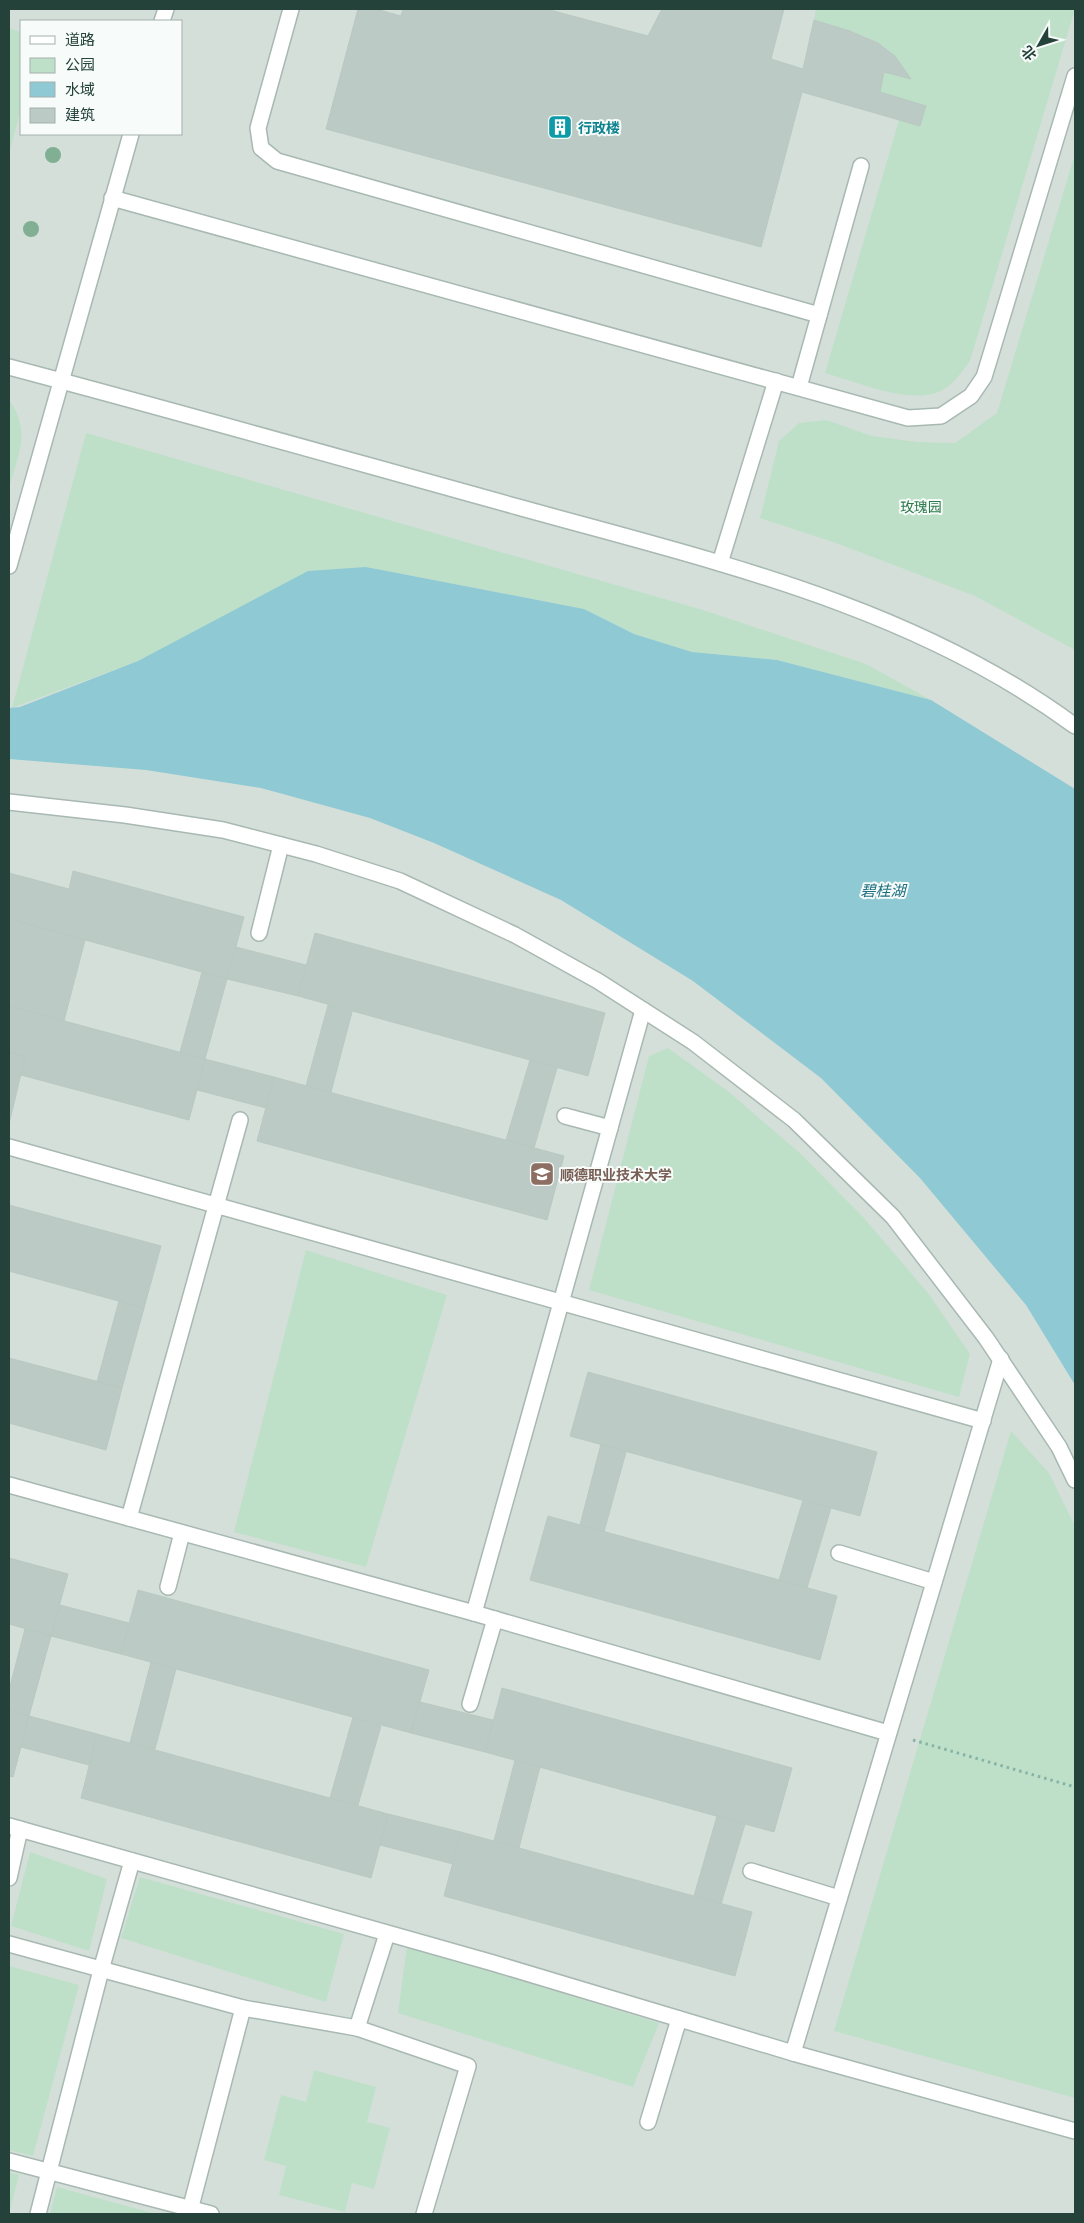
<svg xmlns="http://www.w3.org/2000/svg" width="1084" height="2223" viewBox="0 0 1084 2223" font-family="Lato,'Noto Sans SC',sans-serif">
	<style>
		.built { fill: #d4dfda; fill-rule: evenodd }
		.green { fill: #bfe0c8 }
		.water { fill: #8ec9d4 }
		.building { fill: #bbcac4; stroke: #b8c9c2 }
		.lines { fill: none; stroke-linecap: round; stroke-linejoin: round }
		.minor-casing { stroke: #a8b8b2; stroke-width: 18 }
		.path { stroke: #86b3a5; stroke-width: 3; stroke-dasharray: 2.5 4; stroke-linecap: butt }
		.minor { stroke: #fff; stroke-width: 15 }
		.tree { fill: #80af93 }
		.labels { text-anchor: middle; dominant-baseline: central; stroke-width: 4; stroke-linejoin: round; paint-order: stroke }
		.culture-label { font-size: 14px; font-weight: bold; fill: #0d838f; stroke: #f7fbf9; text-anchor: start }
		.park-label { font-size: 14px; fill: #2d7a4b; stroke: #f7fbf9 }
		.education-label { font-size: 14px; font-weight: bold; fill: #785e54; stroke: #f7fbf9; text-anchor: start }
		.water-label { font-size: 15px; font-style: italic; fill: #1c6f80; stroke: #f7fbf9 }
	</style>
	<rect width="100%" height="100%" fill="#e6efeb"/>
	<path class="built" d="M9 9H1075V2214H9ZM21 21H181V134H21Z"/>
	<g class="green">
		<path d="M816 9H1075L970 361C962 372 953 385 941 391 908 405 857 382 825 373L899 120 920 126 926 107 880 92 884 72 910 78C905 71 901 63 895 56 874 35 841 28 814 20Z"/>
		<polygon points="9,28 21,32 21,109 9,154"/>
		<polygon points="1075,154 1075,650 975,596 833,542 760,518 779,441 799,423 826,420 872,436 918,442 955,443 997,413"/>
		<path d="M9 400C32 432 18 454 9 489Z"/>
		<polygon points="86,433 703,610 866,664 931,700 777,660 692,652 634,634 584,609 366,567 138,661 12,708"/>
		<polygon points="668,1048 729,1092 801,1154 864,1218 928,1293 970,1354 959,1397 589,1290 649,1056"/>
		<polygon points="306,1250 447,1295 366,1567 234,1532"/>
		<polygon points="1011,1431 1049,1473 1075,1526 1075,2098 834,2031"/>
		<polygon points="30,1852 107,1879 89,1951 11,1926"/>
		<polygon points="140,1877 344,1934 326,2002 121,1938"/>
		<polygon points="407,1946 659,2023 633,2087 398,2013"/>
		<polygon points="9,1966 79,1985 33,2156 9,2150"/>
		<polygon points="314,2070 376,2087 367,2122 390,2128 374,2189 352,2183 345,2212 279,2195 286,2166 264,2160 281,2095 306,2102"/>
		<polygon points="9,2172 19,2175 9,2214"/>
		<polygon points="57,2187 156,2214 50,2214"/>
	</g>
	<polygon class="water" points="366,567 584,609 634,634 692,652 777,660 931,700 1075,789 1075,1385 1026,1305 920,1178 821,1078 693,981 561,900 434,843 370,818 261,788 146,770 9,759 9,708 20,707 138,661 308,571"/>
	<g class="building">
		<polygon points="358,9 376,9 401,16 403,9 546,9 648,36 662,9 784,9 771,59 803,69 814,20 850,31 878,43 895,56 911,79 884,72 880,92 926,106 920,126 802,92 761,247 326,129"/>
		<polygon points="73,871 244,917 227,979 9,919 9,873 69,889"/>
		<polygon points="9,919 85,940 64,1021 9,1006"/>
		<polygon points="315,933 605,1013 588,1076 298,996"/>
		<polygon points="236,947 306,965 298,996 227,979"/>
		<polygon points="202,972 227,979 205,1059 180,1052"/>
		<polygon points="328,1005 352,1012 331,1092 306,1086"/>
		<polygon points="9,1006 205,1059 189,1120 21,1075 25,1057 9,1052"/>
		<polygon points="9,1052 25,1057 9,1124"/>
		<polygon points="205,1059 274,1077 266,1108 197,1090"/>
		<polygon points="530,1060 557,1068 534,1148 506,1140"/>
		<polygon points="274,1077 564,1156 547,1220 257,1141"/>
		<polygon points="9,1205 161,1246 144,1308 9,1271"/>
		<polygon points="119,1301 144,1308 122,1388 97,1382"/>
		<polygon points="9,1358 122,1388 106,1450 9,1423"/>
		<polygon points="588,1372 877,1452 860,1516 570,1436"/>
		<polygon points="601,1444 626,1452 604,1532 580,1525"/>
		<polygon points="803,1500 831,1508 807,1588 779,1580"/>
		<polygon points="548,1516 837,1596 820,1660 530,1580"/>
		<polygon points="9,1558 68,1574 51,1636 9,1624"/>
		<polygon points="138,1590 429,1670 411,1733 121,1654"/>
		<polygon points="60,1605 129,1623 121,1654 51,1636"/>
		<polygon points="25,1629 51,1636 29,1716 9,1711 9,1690"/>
		<polygon points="151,1662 176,1669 155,1749 130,1743"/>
		<polygon points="502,1688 792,1768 774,1832 485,1752"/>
		<polygon points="420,1702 493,1720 485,1752 411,1733"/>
		<polygon points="9,1711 29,1716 13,1777 9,1776"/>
		<polygon points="29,1716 97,1734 89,1765 21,1747"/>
		<polygon points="353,1717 381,1726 358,1805 330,1798"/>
		<polygon points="97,1734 388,1814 371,1878 81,1798"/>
		<polygon points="515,1760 540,1767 519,1848 494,1841"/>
		<polygon points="388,1814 461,1832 453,1864 380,1845"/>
		<polygon points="717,1816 745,1824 721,1904 694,1896"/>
		<polygon points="461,1832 752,1912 735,1976 444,1896"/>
	</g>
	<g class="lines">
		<defs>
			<g id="minor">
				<polyline points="291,9 258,128 261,148 277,161 819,315"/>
				<polyline points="162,21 166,9"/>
				<polyline points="112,198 908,418 941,416 971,396 984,377 1075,76"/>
				<path d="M9 367C179 412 348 460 518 507 712 561 911 605 1075 726"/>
				<polyline points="799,387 861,166"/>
				<polyline points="720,563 776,381"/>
				<polyline points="9,566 131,134"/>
				<polyline points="9,802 125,815 223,830 316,854 400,881 515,935 598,981 693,1042 794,1120 893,1217 986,1338 1059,1447 1075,1480"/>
				<polyline points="259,933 281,845"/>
				<polyline points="565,1116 610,1128"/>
				<polyline points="9,1147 983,1421"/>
				<polyline points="1001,1359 793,2053 1075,2131"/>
				<polyline points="9,1485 474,1613 888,1733"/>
				<polyline points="129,1518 240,1120"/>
				<polyline points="839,1553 934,1582"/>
				<polyline points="168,1587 182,1533"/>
				<polyline points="474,1613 643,1010"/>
				<polyline points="470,1704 495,1619"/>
				<polyline points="9,1826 493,1963 793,2053"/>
				<polyline points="751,1871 839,1898"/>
				<polyline points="9,1878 20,1829"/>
				<polyline points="9,1944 243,2008 357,2028 468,2066 424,2214"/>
				<polyline points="357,2028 387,1934"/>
				<polyline points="648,2122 679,2019"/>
				<polyline points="9,2161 211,2214"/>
				<polyline points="38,2214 101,1970 132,1861"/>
				<polyline points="189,2214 243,2008"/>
			</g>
		</defs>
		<use href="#minor" class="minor-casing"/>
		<polyline class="path" points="913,1740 1075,1787"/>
		<use href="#minor" class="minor"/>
	</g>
	<g class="tree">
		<circle cx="53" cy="155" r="8"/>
		<circle cx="31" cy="229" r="8"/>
	</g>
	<defs>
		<symbol id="building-square" viewBox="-11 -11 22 22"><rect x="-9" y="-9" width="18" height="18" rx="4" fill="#0f9aa8" stroke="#f7fbf9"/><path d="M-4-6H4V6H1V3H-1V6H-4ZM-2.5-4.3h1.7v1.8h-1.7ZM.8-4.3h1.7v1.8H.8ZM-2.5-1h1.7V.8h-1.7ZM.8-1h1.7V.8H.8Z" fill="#fff"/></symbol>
		<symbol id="university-square" viewBox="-11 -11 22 22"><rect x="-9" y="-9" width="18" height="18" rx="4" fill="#8d6e63" stroke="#f7fbf9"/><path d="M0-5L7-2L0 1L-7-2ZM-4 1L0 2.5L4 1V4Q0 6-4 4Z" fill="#fff"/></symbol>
	</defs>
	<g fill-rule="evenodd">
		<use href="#building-square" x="546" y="113" width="28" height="28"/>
		<use href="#university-square" x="528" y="1160" width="28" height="28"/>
	</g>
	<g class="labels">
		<g class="culture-label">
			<text x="578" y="127">行政楼</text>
		</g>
		<g class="park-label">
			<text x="921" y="506">玫瑰园</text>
		</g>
		<g class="education-label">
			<text x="560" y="1174">顺德职业技术大学</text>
		</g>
		<g class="water-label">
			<text x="883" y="890">碧桂湖</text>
		</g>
	</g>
	<rect width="1084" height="2223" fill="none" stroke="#24423a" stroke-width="20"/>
	<rect x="20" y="20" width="162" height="115" fill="#f7fbf9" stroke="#a3b1ad"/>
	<rect x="30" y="36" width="25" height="8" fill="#ffffff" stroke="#a3b1ad"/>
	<text x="65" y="45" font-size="15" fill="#24423a">道路</text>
	<rect x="30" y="58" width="25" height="15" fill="#bfe0c8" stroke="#a3b1ad"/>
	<text x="65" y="70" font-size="15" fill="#24423a">公园</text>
	<rect x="30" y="82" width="25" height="15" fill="#8ec9d4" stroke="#a3b1ad"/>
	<text x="65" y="95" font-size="15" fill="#24423a">水域</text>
	<rect x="30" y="108" width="25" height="15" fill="#bbcac4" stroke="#a3b1ad"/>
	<text x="65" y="120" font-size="15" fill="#24423a">建筑</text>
	<g transform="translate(1039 45) rotate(231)" stroke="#f7fbf9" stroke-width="4" paint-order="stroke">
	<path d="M0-4L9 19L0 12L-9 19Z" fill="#24423a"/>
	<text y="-8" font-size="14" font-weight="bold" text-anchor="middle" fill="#24423a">北</text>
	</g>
</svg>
